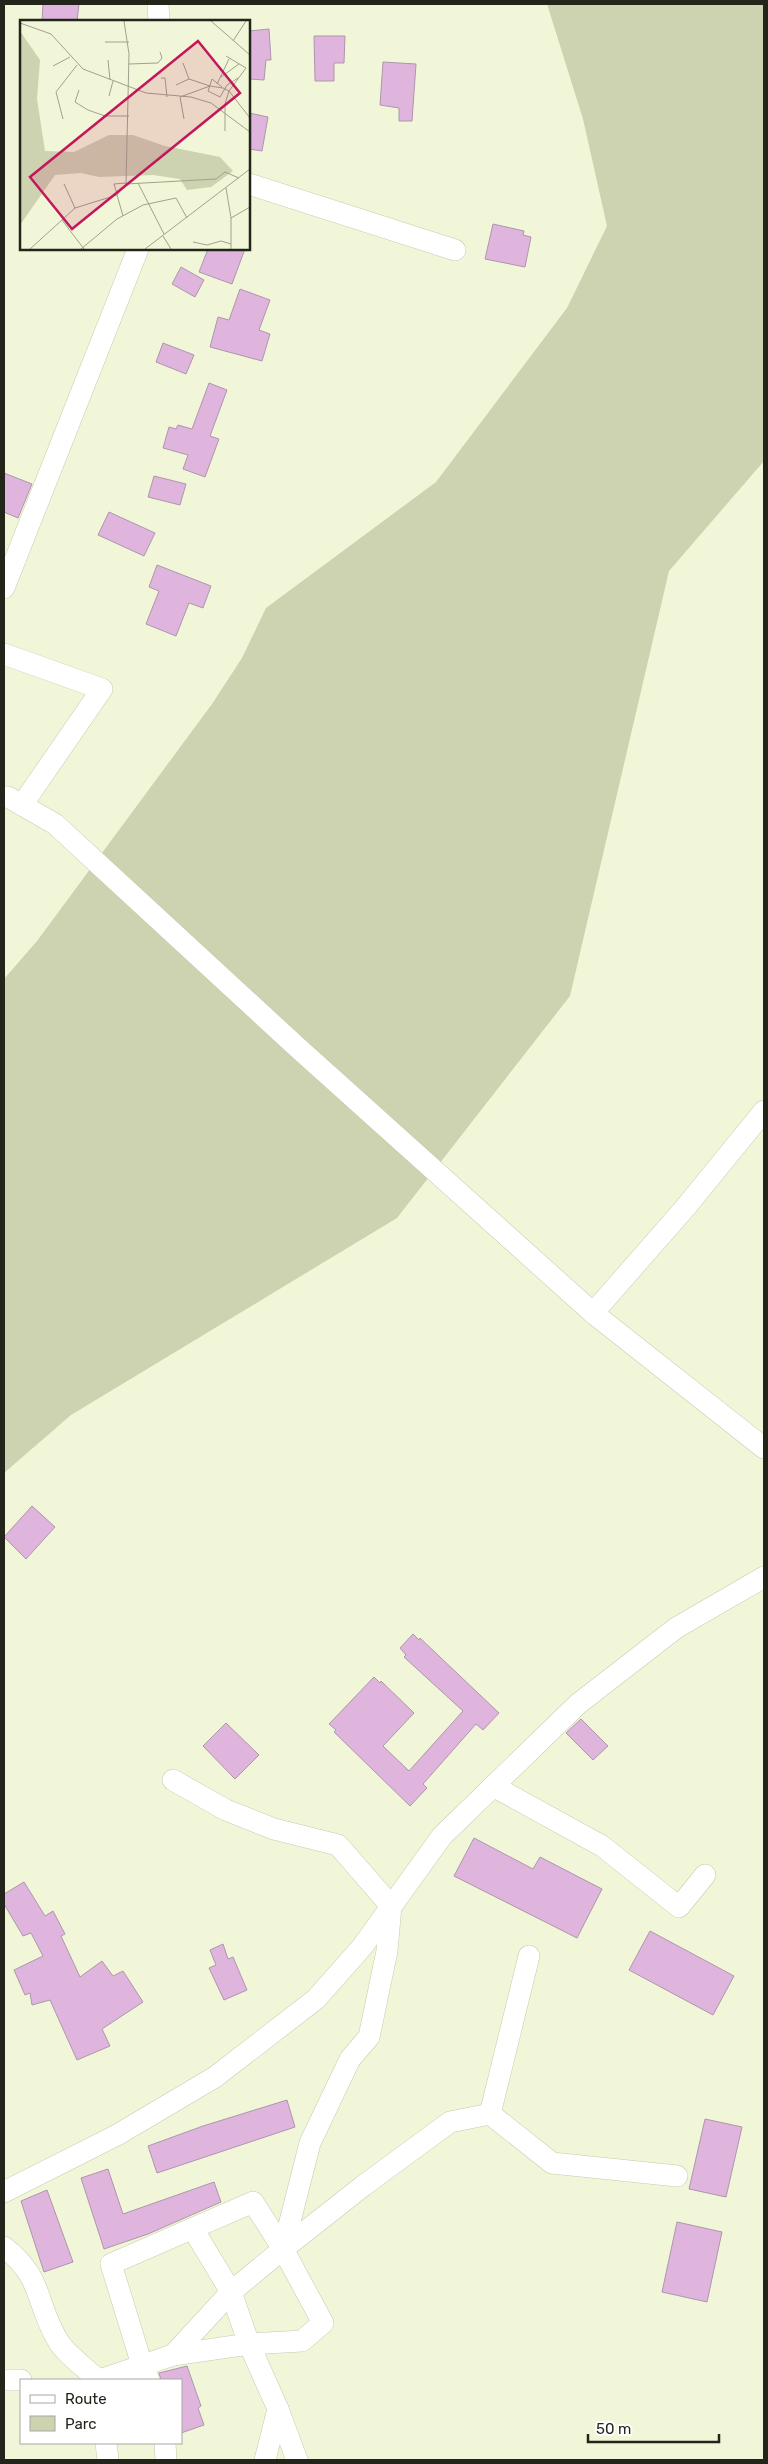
<svg xmlns="http://www.w3.org/2000/svg" width="768" height="2464" viewBox="0 0 768 2464" font-family="Rubik,sans-serif">
	<style>
		.green { fill: #cdd2b0 }
		.building { fill: #dfb5de; stroke: #ad96ac }
		.lines { fill: none; stroke-linecap: round; stroke-linejoin: round }
		.street-casing { stroke: #c6cbad; stroke-width: 22 }
		.street { stroke: #fff; stroke-width: 21 }
		.inset-road { fill: none; stroke: #9fa28c; stroke-width: 1 }
		.view { fill: #c2185b; fill-opacity: 0.15; stroke: #c2185b; stroke-width: 2.5 }
		.inset-edge { fill: none; stroke: #23251a; stroke-width: 2.5 }
	</style>
	<rect width="100%" height="100%" fill="#f2f6d8"/>
	<polygon class="green" points="547,4 764,4 764,461 669,571 570,996 397,1218 71,1415 4,1473 4,979 37,941 212,704 242,658 266,608 436,482 567,308 607,226 583,119"/>
	<g class="building">
		<polygon points="43,4 79,4 77,21 42,21"/>
		<polygon points="269,29 271,60 266,60 264,80 249,79 249,31"/>
		<polygon points="314,36 345,36 344,63 334,63 334,81 315,81"/>
		<polygon points="383,62 416,64 412,121 399,121 399,108 380,105"/>
		<polygon points="249,113 268,117 262,151 249,149"/>
		<polygon points="493,224 524,231 523,235 531,237 525,267 485,259"/>
		<polygon points="208,249 245,249 232,284 199,272"/>
		<polygon points="181,267 204,280 195,297 172,284"/>
		<polygon points="240,289 270,300 259,330 270,334 262,361 210,347 218,317 229,320"/>
		<polygon points="163,343 194,355 186,374 156,362"/>
		<polygon points="209,383 227,390 210,436 219,439 205,477 183,469 188,455 163,448 169,427 176,429 178,425 192,429"/>
		<polygon points="4,473 32,484 18,518 4,512"/>
		<polygon points="154,476 186,484 180,505 148,497"/>
		<polygon points="109,512 155,533 144,556 98,535"/>
		<polygon points="157,565 211,586 203,608 189,603 176,636 146,624 159,591 149,587"/>
		<polygon points="32,1506 55,1527 26,1559 4,1537"/>
		<polygon points="413,1634 419,1640 420,1638 499,1713 483,1730 476,1724 423,1784 427,1788 410,1806 334,1732 336,1730 329,1724 374,1677 380,1683 381,1681 414,1713 383,1746 409,1771 463,1711 404,1657 406,1655 400,1648"/>
		<polygon points="581,1719 608,1746 593,1760 566,1733"/>
		<polygon points="226,1723 259,1755 235,1779 203,1746"/>
		<polygon points="474,1838 533,1869 540,1857 602,1889 577,1938 454,1876"/>
		<polygon points="24,1882 45,1916 53,1911 65,1934 61,1936 80,1977 102,1961 113,1976 123,1971 143,2002 102,2029 110,2046 77,2060 50,2000 32,2005 30,1993 25,1995 14,1970 43,1956 31,1933 23,1936 4,1904 4,1894"/>
		<polygon points="650,1931 734,1976 713,2015 629,1970"/>
		<polygon points="223,1944 228,1959 233,1957 247,1990 224,2000 209,1968 216,1965 210,1950"/>
		<polygon points="287,2100 295,2127 157,2173 148,2146 203,2126"/>
		<polygon points="705,2119 742,2127 726,2197 689,2189"/>
		<polygon points="108,2169 123,2214 214,2182 221,2202 148,2234 104,2249 81,2178"/>
		<polygon points="47,2190 73,2262 44,2272 21,2201"/>
		<polygon points="677,2222 722,2232 707,2302 662,2292"/>
		<polygon points="187,2366 201,2406 198,2408 204,2425 181,2433 181,2380 161,2380 159,2373"/>
	</g>
	<g class="lines">
		<defs>
			<g id="street">
				<polyline points="158,4 159,21"/>
				<polyline points="249,184 455,250"/>
				<polyline points="4,588 138,249"/>
				<polyline points="4,654 102,689 22,805"/>
				<polyline points="8,797 55,824 297,1047 593,1313 764,1448"/>
				<polyline points="593,1313 685,1208 764,1111"/>
				<polyline points="493,1786 602,1846 679,1907 705,1875"/>
				<polyline points="490,2114 552,2163 677,2176"/>
				<polyline points="4,2192 117,2135 215,2077 316,1999 362,1947 442,1836 578,1704 676,1628 764,1577"/>
				<polyline points="193,2229 231,2292 249,2344 278,2409 297,2460"/>
				<path d="M4 2247C43 2277 35 2301 57 2339 64 2353 87 2369 98 2380"/>
				<polyline points="283,2249 363,2186 450,2122 490,2114 529,1956"/>
				<polyline points="4,2380 21,2380"/>
				<polyline points="100,2380 173,2355 231,2292 283,2249 310,2143 350,2059 369,2037 387,1951 391,1906 338,1845 274,1829 226,1810 173,1780"/>
				<polyline points="149,2380 142,2365 111,2264 253,2202 283,2249 323,2323 302,2341 249,2344 173,2355"/>
				<polyline points="106,2443 108,2460"/>
				<polyline points="165,2443 166,2460"/>
				<polyline points="265,2460 278,2409"/>
			</g>
		</defs>
		<use href="#street" class="street-casing"/>
		<use href="#street" class="street"/>
	</g>
	<g transform="translate(20 20)">
		<rect width="230" height="230" fill="#f2f6d8"/>
		<path d="M0 11 20 40 17 79 25 131 54 132 89 115H113L145 126 200 137 213 151 191 167 167 170 160 159 133 155 79 157 61 153 35 155 0 205Z" fill="#cdd2b0"/>
		<path class="inset-road" d="M104 1 109 34 106 164M191 1 230 35M0 3 31 14 63 49 126 73 171 77 191 83 230 112M213 21 226 1M85 22H109M206 36 226 48 209 71 230 98M88 40 90 60M163 43 169 59M109 44 138 43 142 38 140 32M33 46 50 37M201 57 219 44M141 58H145L147 77M197 64 209 39M156 65 169 59 190 66M202 67 192 59 188 71 200 77 207 65 218 58M59 70 55 82 68 90 85 96H109M89 76 93 61M43 99 36 72 57 45M164 99 160 77 190 66 203 68 209 71 205 84V111M118 163 144 214M44 164 55 188M206 168 211 198V229M97 174 94 164 106 163M97 175 103 196M211 198 230 187M42 200 55 188 97 175 106 164 196 159 205 152 219 158M143 216 151 229M173 222 187 225 201 221 211 224M10 229 42 200 64 229M61 229 97 199 123 185 156 178 167 198M125 229 230 149"/>
		<path class="view" d="M178 21 220 73 52 209 10 157Z"/>
		<rect width="230" height="230" class="inset-edge"/>
	</g>
	<rect width="768" height="2464" fill="none" stroke="#23251a" stroke-width="10"/>
	<rect x="20" y="2379" width="162" height="65" fill="#ffffff" stroke="#a7a8a3"/>
	<rect x="30" y="2395" width="25" height="8" fill="#ffffff" stroke="#a7a8a3"/>
	<text x="65" y="2404" font-size="15" fill="#23251a">Route</text>
	<rect x="30" y="2416" width="25" height="15" fill="#cdd2b0" stroke="#a7a8a3"/>
	<text x="65" y="2429" font-size="15" fill="#23251a">Parc</text>
	<path d="M588 2434v8h131v-8" fill="none" stroke="#23251a" stroke-width="2.5"/>
	<text x="596" y="2434" font-size="15" fill="#23251a" stroke="#ffffff" stroke-width="4" paint-order="stroke">50 m</text>
</svg>
